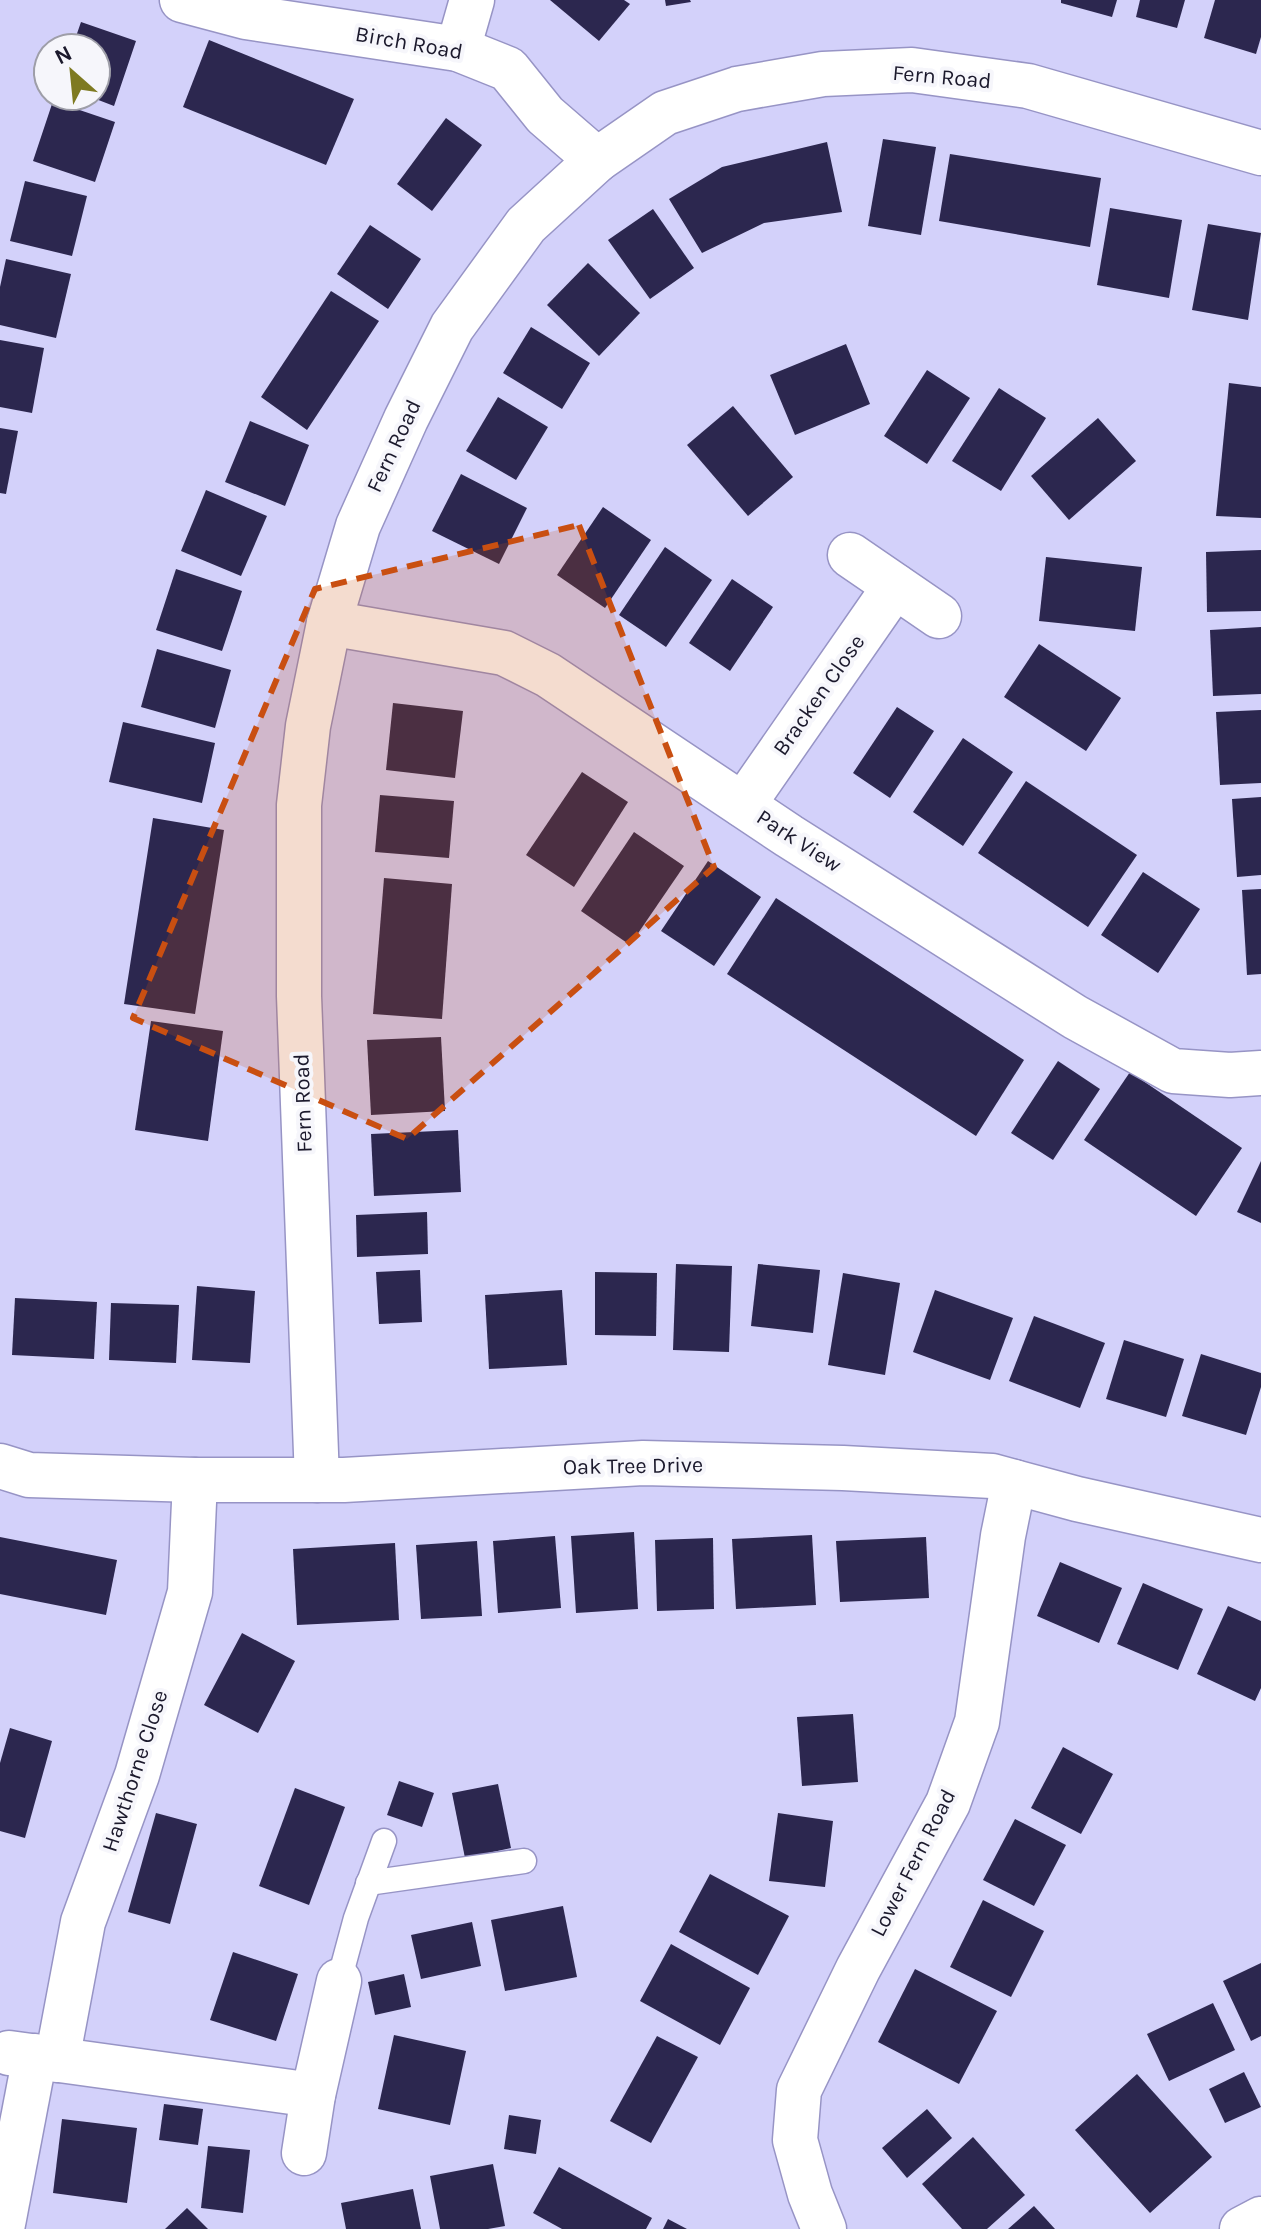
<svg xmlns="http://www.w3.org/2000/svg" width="1261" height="2229" viewBox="0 0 1261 2229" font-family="Karla,sans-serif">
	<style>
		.building { fill: #2c274f }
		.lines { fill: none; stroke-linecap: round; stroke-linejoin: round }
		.service-casing { stroke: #9794c5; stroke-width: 27 }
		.minor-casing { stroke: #9794c5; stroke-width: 47 }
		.service { stroke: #fff; stroke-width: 24 }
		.minor { stroke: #fff; stroke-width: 44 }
		.marked { fill: #c94f11; fill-opacity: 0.2; stroke: #c94f11; stroke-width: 6; stroke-dasharray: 16 10; stroke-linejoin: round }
		.labels { text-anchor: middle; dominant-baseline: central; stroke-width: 8; stroke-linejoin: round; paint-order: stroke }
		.street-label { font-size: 22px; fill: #1b192c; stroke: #f6f6fb }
	</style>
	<rect width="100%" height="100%" fill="#d3d1fa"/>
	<g class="building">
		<polygon points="550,0 624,0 630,4 599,41"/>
		<polygon points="665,0 690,0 691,2 666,6"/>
		<polygon points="1061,0 1117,0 1112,17 1061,3"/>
		<polygon points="1140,0 1185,0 1177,28 1136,17"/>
		<polygon points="1215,0 1261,0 1261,37 1256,54 1204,38"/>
		<polygon points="81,22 136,41 114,106 88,96 96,96 96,48 72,48"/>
		<polygon points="209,40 354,99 326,165 183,107"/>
		<polygon points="53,101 115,122 95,182 33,161"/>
		<polygon points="446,118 482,145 432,211 397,184"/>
		<polygon points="883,139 936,147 921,235 868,226"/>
		<polygon points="827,142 842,212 764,223 702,253 669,199 722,167"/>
		<polygon points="950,154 1101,178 1090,247 939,221"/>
		<polygon points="25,181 87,196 72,256 10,241"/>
		<polygon points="1110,208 1182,220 1169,298 1097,285"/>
		<polygon points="653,209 694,268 650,299 608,240"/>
		<polygon points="1208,224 1261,233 1248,320 1192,310"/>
		<polygon points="370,225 421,259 388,309 337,274"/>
		<polygon points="6,259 71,274 56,338 0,325 0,287"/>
		<polygon points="588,263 640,313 599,356 547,305"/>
		<polygon points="331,291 379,321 307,430 261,397"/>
		<polygon points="531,327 590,363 562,409 503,373"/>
		<polygon points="0,340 44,348 32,413 0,407"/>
		<polygon points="846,344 870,404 795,435 770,375"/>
		<polygon points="927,370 970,398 927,464 884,436"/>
		<polygon points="1229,383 1261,387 1261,518 1216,516"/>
		<polygon points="999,388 1046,418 1001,491 952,461"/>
		<polygon points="498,397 548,427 516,480 466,451"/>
		<polygon points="733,406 793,477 748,516 687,445"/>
		<polygon points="1098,418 1136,461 1069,520 1031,476"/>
		<polygon points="250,421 309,445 285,506 225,482"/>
		<polygon points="0,428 18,431 6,494 0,493"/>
		<polygon points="461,474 527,508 499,564 432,531"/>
		<polygon points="206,490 267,516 241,576 181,551"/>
		<polygon points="603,507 651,540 605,608 557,575"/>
		<polygon points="665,547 712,580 666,647 619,615"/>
		<polygon points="1261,550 1261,611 1207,612 1206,552"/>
		<polygon points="1046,557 1142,567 1135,631 1039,621"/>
		<polygon points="176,569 242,591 222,651 156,630"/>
		<polygon points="732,579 773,607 730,671 689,643"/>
		<polygon points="1261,627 1261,694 1213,696 1210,630"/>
		<polygon points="1039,644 1121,698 1086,751 1004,697"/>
		<polygon points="157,649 231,670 215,728 141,707"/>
		<polygon points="393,703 463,711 455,778 386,770"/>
		<polygon points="897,707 934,731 890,798 853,773"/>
		<polygon points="1261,710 1261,783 1220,785 1216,712"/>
		<polygon points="123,722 215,743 202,803 109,782"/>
		<polygon points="963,738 1013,772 963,846 913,812"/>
		<polygon points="582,772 628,802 574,887 526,855"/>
		<polygon points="1026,781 1137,855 1088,927 978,853"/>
		<polygon points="380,795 454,801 449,858 375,852"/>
		<polygon points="1261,797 1261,875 1237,877 1232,799"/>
		<polygon points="153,818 224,830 195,1014 124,1004"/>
		<polygon points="634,832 684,866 630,945 581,911"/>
		<polygon points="708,861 761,897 714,966 661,931"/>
		<polygon points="1143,872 1200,909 1158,973 1101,935"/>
		<polygon points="384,878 452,884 442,1019 373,1014"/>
		<polygon points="1261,889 1261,974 1247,975 1242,890"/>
		<polygon points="776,898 1024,1060 976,1136 727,974"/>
		<polygon points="151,1021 223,1031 208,1141 135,1130"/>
		<polygon points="441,1037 445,1111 371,1115 367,1040"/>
		<polygon points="1058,1061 1100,1089 1053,1160 1011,1133"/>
		<polygon points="1130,1072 1242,1148 1196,1216 1084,1140"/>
		<polygon points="458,1130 461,1192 374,1196 371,1134"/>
		<polygon points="1261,1161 1261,1223 1237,1212"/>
		<polygon points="427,1212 428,1254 357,1257 356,1215"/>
		<polygon points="676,1264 732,1266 729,1352 673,1350"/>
		<polygon points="758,1264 820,1270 813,1333 751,1326"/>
		<polygon points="420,1270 422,1322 379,1324 376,1272"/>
		<polygon points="595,1272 657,1273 656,1336 595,1335"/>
		<polygon points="843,1273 900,1283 885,1375 828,1365"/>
		<polygon points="197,1286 255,1291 250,1363 192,1360"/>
		<polygon points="562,1290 567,1365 489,1369 485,1295"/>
		<polygon points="935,1290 1013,1318 990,1380 913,1352"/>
		<polygon points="15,1298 97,1302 94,1359 12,1355"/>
		<polygon points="111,1303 179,1305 176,1363 109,1360"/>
		<polygon points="1034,1316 1105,1343 1080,1408 1009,1381"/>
		<polygon points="1124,1340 1184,1359 1166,1417 1106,1399"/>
		<polygon points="1201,1354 1261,1373 1261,1387 1246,1435 1182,1416"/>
		<polygon points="634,1532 638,1609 576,1613 571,1536"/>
		<polygon points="812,1535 816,1605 736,1609 732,1539"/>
		<polygon points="555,1536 561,1608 498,1613 493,1541"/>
		<polygon points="0,1537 117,1560 106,1615 0,1594"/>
		<polygon points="926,1537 929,1598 840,1602 836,1541"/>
		<polygon points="713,1538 714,1609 657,1611 655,1540"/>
		<polygon points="477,1541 482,1616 421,1619 416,1545"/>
		<polygon points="395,1543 399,1620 297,1625 293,1549"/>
		<polygon points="1060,1562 1122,1588 1099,1643 1037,1616"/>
		<polygon points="1143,1583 1203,1609 1178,1670 1117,1644"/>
		<polygon points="1228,1606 1261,1621 1261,1688 1255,1701 1197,1674"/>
		<polygon points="242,1633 295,1661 258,1733 204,1705"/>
		<polygon points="853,1714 858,1782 802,1786 797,1717"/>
		<polygon points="10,1728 52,1741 25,1838 0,1831 0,1763"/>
		<polygon points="1063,1747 1113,1774 1081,1834 1031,1808"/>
		<polygon points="399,1781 434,1793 422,1827 387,1815"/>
		<polygon points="498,1784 511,1848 465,1858 452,1793"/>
		<polygon points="295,1788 345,1807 309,1905 259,1886"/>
		<polygon points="156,1813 197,1824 170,1924 128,1912"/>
		<polygon points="778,1813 833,1821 825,1887 769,1881"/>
		<polygon points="1015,1819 1066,1845 1034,1906 983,1880"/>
		<polygon points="710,1874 789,1916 758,1975 679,1932"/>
		<polygon points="983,1900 1044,1931 1011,1997 950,1967"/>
		<polygon points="563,1906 577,1977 505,1991 491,1920"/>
		<polygon points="472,1922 481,1966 421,1979 411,1935"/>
		<polygon points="671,1944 750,1988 720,2045 640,2001"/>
		<polygon points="233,1952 298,1974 276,2041 210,2020"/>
		<polygon points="1261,1963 1261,2036 1251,2041 1223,1981"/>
		<polygon points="915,1969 997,2011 959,2084 878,2042"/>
		<polygon points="404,1974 411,2007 375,2015 368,1982"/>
		<polygon points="1213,2003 1235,2050 1169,2081 1147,2034"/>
		<polygon points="394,2035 466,2051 450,2125 378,2109"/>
		<polygon points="657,2036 698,2057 651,2143 610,2121"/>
		<polygon points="1244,2072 1261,2107 1225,2123 1209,2089"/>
		<polygon points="1137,2074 1212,2157 1150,2213 1075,2130"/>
		<polygon points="164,2104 203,2109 198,2145 159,2140"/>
		<polygon points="927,2109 952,2138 907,2178 882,2148"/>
		<polygon points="509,2115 541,2120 536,2154 504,2149"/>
		<polygon points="62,2119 137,2128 127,2203 53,2193"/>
		<polygon points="973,2137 1025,2195 987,2229 962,2229 922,2184"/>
		<polygon points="208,2146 250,2150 243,2213 201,2208"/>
		<polygon points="493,2164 505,2226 488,2229 440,2229 430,2176"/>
		<polygon points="559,2167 652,2218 646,2229 562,2229 533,2213"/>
		<polygon points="413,2189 421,2229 346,2229 341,2203"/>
		<polygon points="1034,2206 1055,2229 1008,2229"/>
		<polygon points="187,2208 208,2229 165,2229"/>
		<polygon points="668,2219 687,2229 663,2229"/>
	</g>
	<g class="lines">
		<defs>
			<g id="service">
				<polyline points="368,1883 524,1861"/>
				<polyline points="339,1981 356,1918 384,1841"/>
			</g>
			<g id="minor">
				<polyline points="182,0 246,17 458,49 508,69 545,115 597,160"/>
				<polyline points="458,49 472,0"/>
				<polyline points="850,555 939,616"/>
				<polyline points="329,623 504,653 548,675 789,836 1075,1017 1173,1071 1230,1075 1261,1073"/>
				<polyline points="743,805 895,586"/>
				<polyline points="0,1466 29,1475 195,1480 344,1480 643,1463 843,1468 992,1476 1077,1499 1261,1540"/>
				<polyline points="317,1480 299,996 299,805 308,726 329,623 358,526 406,419 452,327 526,225 597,160 665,113 737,89 823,74 912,70 1028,86 1261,153"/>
				<polyline points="9,2053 313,2095"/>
				<polyline points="57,2060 83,1922 137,1775 190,1592 195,1480"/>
				<polyline points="304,2153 313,2095 339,1981"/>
				<polyline points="2,2229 35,2056"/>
				<polyline points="824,2229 810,2194 795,2140 799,2090 858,1969 948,1803 977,1722 1003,1536 1014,1482"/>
				<polyline points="1242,2229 1261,2219"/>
			</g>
		</defs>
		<use href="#service" class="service-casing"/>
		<use href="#minor" class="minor-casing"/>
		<use href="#service" class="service"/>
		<use href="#minor" class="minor"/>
	</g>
	<path class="marked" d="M579 525 714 867 407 1139 133 1018 315 589Z"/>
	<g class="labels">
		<g class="street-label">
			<text transform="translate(409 43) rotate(10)">Birch Road</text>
			<text transform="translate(942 77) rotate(5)">Fern Road</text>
			<text transform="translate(394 446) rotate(-65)">Fern Road</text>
			<text transform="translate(819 695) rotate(-55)">Bracken Close</text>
			<text transform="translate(799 841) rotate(33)">Park View</text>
			<text transform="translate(303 1103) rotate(-92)">Fern Road</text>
			<text transform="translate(633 1466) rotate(-1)">Oak Tree Drive</text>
			<text transform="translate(135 1771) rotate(-72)">Hawthorne Close</text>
			<text transform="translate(913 1863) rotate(-63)">Lower Fern Road</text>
		</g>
	</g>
	<g transform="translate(72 72) rotate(333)"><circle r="38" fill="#f6f6fb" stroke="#9e9ea8" stroke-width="2"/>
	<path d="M0-6L14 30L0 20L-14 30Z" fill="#7e7a21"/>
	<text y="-12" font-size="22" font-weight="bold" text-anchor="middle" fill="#1b192c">N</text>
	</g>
</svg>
